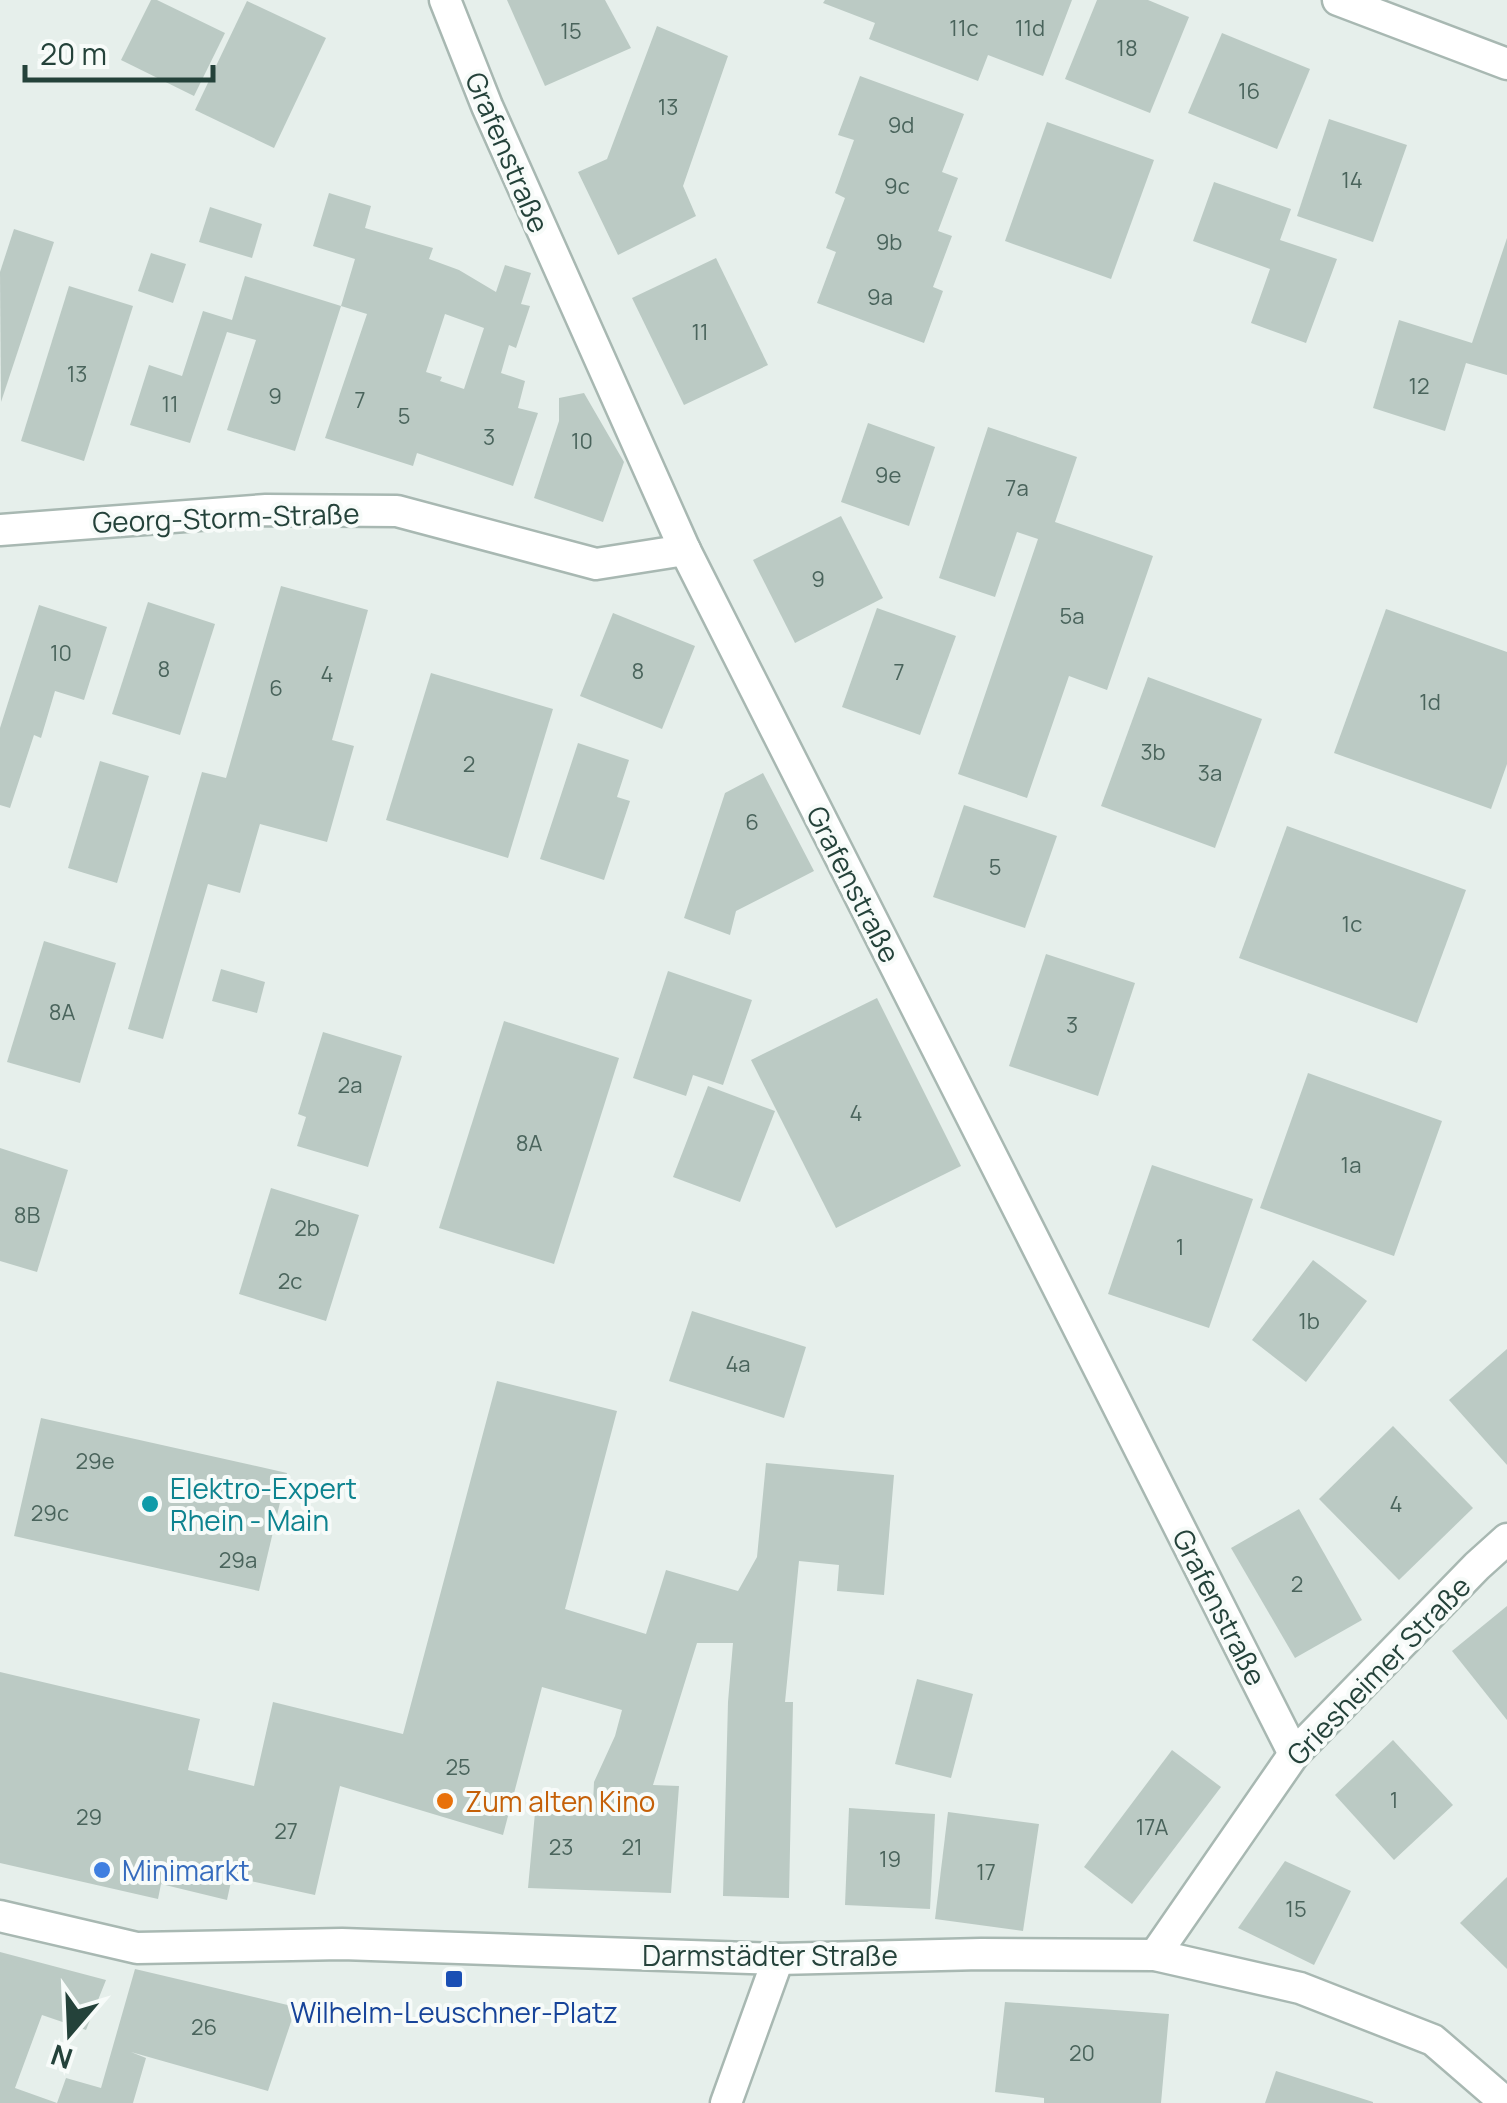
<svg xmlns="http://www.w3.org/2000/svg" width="1507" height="2103" viewBox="0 0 1507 2103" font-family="Manrope,sans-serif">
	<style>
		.building { fill: #bbcac4; fill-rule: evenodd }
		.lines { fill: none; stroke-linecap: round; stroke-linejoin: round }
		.minor-casing { stroke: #a8b8b2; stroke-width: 35 }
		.minor { stroke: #fff; stroke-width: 30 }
		.culture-dot { fill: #0f9aa8; stroke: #f7fbf9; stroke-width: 4 }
		.food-dot { fill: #e8710a; stroke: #f7fbf9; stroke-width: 4 }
		.shop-dot { fill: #3f7fe0; stroke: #f7fbf9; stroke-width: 4 }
		.transit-dot { fill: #1a4fb4; stroke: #f7fbf9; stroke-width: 4 }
		.labels { text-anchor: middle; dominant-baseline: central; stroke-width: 8; stroke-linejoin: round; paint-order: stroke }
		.number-label { font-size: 22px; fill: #4a645c }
		.street-label { font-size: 28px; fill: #24423a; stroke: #f7fbf9 }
		.culture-label { font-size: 28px; fill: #0d838f; stroke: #f7fbf9; text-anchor: start }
		.food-label { font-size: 28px; fill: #c56008; stroke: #f7fbf9; text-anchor: start }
		.shop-label { font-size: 28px; fill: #366cbe; stroke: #f7fbf9; text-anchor: start }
		.transit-label { font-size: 28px; fill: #164399; stroke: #f7fbf9 }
	</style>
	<rect width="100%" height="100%" fill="#e6efeb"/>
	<g class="building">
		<polygon points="151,0 157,0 225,33 194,96 121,60"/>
		<polygon points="507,0 605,0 631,48 545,86"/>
		<polygon points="825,0 1072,0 1043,76 988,55 978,81 869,39 875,23 823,3"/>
		<polygon points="1097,0 1148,0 1189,17 1150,113 1065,79"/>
		<polygon points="247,1 326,38 274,148 195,110"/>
		<polygon points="657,26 728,56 683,186 696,216 618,255 578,172 607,159"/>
		<polygon points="1222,33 1310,69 1277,149 1188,113"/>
		<polygon points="860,76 964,114 942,172 958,178 938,231 952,236 933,287 943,291 924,343 817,303 836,252 826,248 845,198 835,193 854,140 838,135"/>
		<polygon points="1329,119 1407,145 1373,242 1297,216"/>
		<polygon points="1047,122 1154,160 1111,279 1005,241"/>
		<polygon points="1214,182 1291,209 1280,240 1337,259 1306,343 1251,323 1270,269 1193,241"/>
		<path d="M329 193 371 206 365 228 433 248 429 259 459 270 496 292 505 265 531 273 521 304 530 306 516 348 509 345 501 373 525 381 518 408 538 413 513 486 417 453 413 466 325 438 367 314 341 306 355 259 313 246ZM445 314 484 328 464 389 440 381 442 377 426 372Z"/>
		<polygon points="210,207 262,224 252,258 199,242"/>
		<polygon points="14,229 54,242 1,402 0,272"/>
		<polygon points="1507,238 1507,375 1466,363 1445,431 1373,408 1399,320 1472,343"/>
		<polygon points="151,253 186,264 173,303 138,291"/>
		<polygon points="716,258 768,365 684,405 632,298"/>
		<polygon points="245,276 341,306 295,451 227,430 256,340 227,332 190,443 130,425 149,365 182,376 203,311 232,320"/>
		<polygon points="69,286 133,306 84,461 21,441"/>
		<polygon points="584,393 624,462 603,522 534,498 559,421 559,398"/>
		<polygon points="868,423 935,447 909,526 841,502"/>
		<polygon points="988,427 1077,457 1055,522 1153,556 1107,690 1069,676 1027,798 958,774 1038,539 1017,532 995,597 939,578"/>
		<polygon points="841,516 883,598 795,643 753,560"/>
		<polygon points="281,586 368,610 332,740 354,746 327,842 260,824 240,893 208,884 163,1039 128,1029 202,772 226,778"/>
		<polygon points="148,602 215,624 180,735 112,714"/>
		<polygon points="39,605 107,627 84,700 55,691 41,738 34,735 10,808 0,805 0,728"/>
		<polygon points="877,608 956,636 920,735 842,707"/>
		<polygon points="1386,609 1507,652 1507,764 1491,809 1334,753"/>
		<polygon points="613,613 695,646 662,729 580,696"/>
		<polygon points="431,673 553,709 508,858 386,820"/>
		<polygon points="1148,677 1262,719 1215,848 1101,806"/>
		<polygon points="578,743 629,760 617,797 630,801 604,880 540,859"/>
		<polygon points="100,761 149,776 117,883 68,868"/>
		<polygon points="763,773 814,871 736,911 730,935 684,918 725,793"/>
		<polygon points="964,805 1057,836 1025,928 933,897"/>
		<polygon points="1287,826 1466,890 1417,1023 1239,958"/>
		<polygon points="44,941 116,963 80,1083 7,1062"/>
		<polygon points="1046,954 1135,983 1098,1096 1009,1066"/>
		<polygon points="221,969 265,982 257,1013 212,1001"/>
		<polygon points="668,971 752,1000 723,1085 693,1075 686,1096 633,1078"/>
		<polygon points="877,998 961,1166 836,1228 751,1060"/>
		<polygon points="504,1021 619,1058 554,1264 439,1228"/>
		<polygon points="323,1032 402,1056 368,1167 297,1146 306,1117 298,1114"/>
		<polygon points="1308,1073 1442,1121 1394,1256 1260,1208"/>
		<polygon points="708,1086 775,1111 740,1202 673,1177"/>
		<polygon points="0,1148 68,1170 37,1272 0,1261"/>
		<polygon points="1152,1165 1253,1199 1209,1328 1108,1294"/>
		<polygon points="271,1188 359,1215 326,1321 239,1294"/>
		<polygon points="1313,1260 1367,1301 1306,1382 1252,1340"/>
		<polygon points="692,1311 806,1347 784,1418 669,1381"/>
		<polygon points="1507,1349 1507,1465 1449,1400"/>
		<polygon points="497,1381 617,1411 565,1609 646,1634 666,1570 738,1591 757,1557 766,1463 894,1475 884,1595 837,1591 839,1565 799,1561 785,1702 793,1702 789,1898 723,1896 728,1702 733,1643 697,1643 653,1785 679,1786 671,1893 528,1888 536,1802 593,1805 594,1782 615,1736 622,1710 542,1687 503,1835 340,1786 315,1895 232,1877 227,1900 161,1884 158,1899 0,1863 0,1672 200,1719 188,1770 254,1786 273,1702 403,1734"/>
		<polygon points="41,1418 287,1473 259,1591 14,1536"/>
		<polygon points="1393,1426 1473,1508 1399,1580 1319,1499"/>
		<polygon points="1299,1509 1362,1620 1295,1658 1231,1548"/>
		<polygon points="1507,1606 1507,1720 1452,1651"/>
		<polygon points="917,1679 973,1694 951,1778 895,1764"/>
		<polygon points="1393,1740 1453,1805 1394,1860 1335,1795"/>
		<polygon points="1172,1750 1221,1787 1132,1904 1084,1867"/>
		<polygon points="849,1808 935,1814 930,1909 845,1905"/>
		<polygon points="948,1812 1039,1824 1023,1931 935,1919"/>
		<polygon points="1285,1861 1351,1891 1314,1965 1238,1928"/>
		<polygon points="1507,1877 1507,1969 1460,1923"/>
		<polygon points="0,1952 106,1980 86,2030 42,2015 15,2088 57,2103 0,2103"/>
		<polygon points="135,1969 296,2007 268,2091 131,2052 146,2058 133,2103 57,2103 66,2078 101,2088"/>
		<polygon points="1005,2002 1169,2014 1161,2103 1044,2103 1044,2098 995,2092"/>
		<polygon points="1276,2071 1373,2102 1373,2103 1265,2103"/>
	</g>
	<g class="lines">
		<defs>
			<g id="minor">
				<polyline points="445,0 487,106 685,550 1294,1754"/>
				<polyline points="1338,0 1507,64"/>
				<polyline points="0,530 266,510 397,511 596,564 685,550"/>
				<polyline points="0,1916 137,1948 342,1944 778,1959 981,1954 1155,1955 1300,1988 1433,2040 1506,2103"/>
				<polyline points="1155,1955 1294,1754 1477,1566 1507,1539"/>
				<polyline points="726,2103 778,1959"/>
			</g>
		</defs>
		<use href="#minor" class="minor-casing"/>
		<use href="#minor" class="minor"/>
	</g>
	<circle class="culture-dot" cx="150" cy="1504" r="10"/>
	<circle class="food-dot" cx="445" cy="1801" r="10"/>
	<circle class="shop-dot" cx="102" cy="1870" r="10"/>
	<rect class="transit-dot" x="444" y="1969" width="20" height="20" rx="5"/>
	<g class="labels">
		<g class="number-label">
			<text x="964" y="28">11c</text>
			<text x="1030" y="28">11d</text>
			<text x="571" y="31">15</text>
			<text x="1127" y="48">18</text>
			<text x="1249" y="91">16</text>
			<text x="668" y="107">13</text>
			<text x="901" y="125">9d</text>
			<text x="1352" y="180">14</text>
			<text x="897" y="186">9c</text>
			<text x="889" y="242">9b</text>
			<text x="880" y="297">9a</text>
			<text x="700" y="332">11</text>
			<text x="77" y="374">13</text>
			<text x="1419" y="386">12</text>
			<text x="275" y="396">9</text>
			<text x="360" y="400">7</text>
			<text x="170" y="404">11</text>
			<text x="404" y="416">5</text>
			<text x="489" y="437">3</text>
			<text x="582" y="441">10</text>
			<text x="888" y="475">9e</text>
			<text x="1017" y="488">7a</text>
			<text x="818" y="579">9</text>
			<text x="1072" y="616">5a</text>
			<text x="61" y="653">10</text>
			<text x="164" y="669">8</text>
			<text x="638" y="671">8</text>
			<text x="899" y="672">7</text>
			<text x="327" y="674">4</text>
			<text x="276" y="688">6</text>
			<text x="1430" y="702">1d</text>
			<text x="1153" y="752">3b</text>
			<text x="469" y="764">2</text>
			<text x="1210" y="773">3a</text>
			<text x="752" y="822">6</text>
			<text x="995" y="867">5</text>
			<text x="1352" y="924">1c</text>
			<text x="62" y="1012">8A</text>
			<text x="1072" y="1025">3</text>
			<text x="350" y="1085">2a</text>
			<text x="856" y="1113">4</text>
			<text x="529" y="1143">8A</text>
			<text x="1351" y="1165">1a</text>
			<text x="27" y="1215">8B</text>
			<text x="307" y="1228">2b</text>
			<text x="1180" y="1247">1</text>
			<text x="290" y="1281">2c</text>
			<text x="1309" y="1321">1b</text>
			<text x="738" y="1364">4a</text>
			<text x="95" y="1461">29e</text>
			<text x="1396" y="1504">4</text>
			<text x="50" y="1513">29c</text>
			<text x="238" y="1560">29a</text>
			<text x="1297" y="1584">2</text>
			<text x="458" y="1767">25</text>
			<text x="1394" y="1800">1</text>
			<text x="89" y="1817">29</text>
			<text x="1152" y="1827">17A</text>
			<text x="286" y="1831">27</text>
			<text x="561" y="1847">23</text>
			<text x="632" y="1847">21</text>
			<text x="890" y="1859">19</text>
			<text x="986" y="1872">17</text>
			<text x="1296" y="1909">15</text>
			<text x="204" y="2027">26</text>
			<text x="1082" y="2053">20</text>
		</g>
		<g class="street-label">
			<text transform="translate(508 152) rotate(67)">Grafenstraße</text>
			<text transform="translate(226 517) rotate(-2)">Georg-Storm-Straße</text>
			<text transform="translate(854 884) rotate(63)">Grafenstraße</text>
			<text transform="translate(1220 1607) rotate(63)">Grafenstraße</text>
			<text transform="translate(1378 1670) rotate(-46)">Griesheimer Straße</text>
			<text x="770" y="1955">Darmstädter Straße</text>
		</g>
		<g class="culture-label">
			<text x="170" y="1488">Elektro-Expert<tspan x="170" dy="32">Rhein - Main</tspan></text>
		</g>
		<g class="food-label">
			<text x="465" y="1801">Zum alten Kino</text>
		</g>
		<g class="shop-label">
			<text x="122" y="1870">Minimarkt</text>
		</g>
		<g class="transit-label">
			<text x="454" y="2012">Wilhelm-Leuschner-Platz</text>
		</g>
	</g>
	<g transform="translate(70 2033) rotate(199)" stroke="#f7fbf9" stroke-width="8" paint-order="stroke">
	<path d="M0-8L18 38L0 25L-18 38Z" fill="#24423a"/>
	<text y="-15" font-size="28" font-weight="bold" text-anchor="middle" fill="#24423a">N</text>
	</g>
	<path d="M25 65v15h188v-15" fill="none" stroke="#24423a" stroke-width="5"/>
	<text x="40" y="65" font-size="30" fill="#24423a" stroke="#f7fbf9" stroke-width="8" paint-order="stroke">20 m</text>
</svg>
